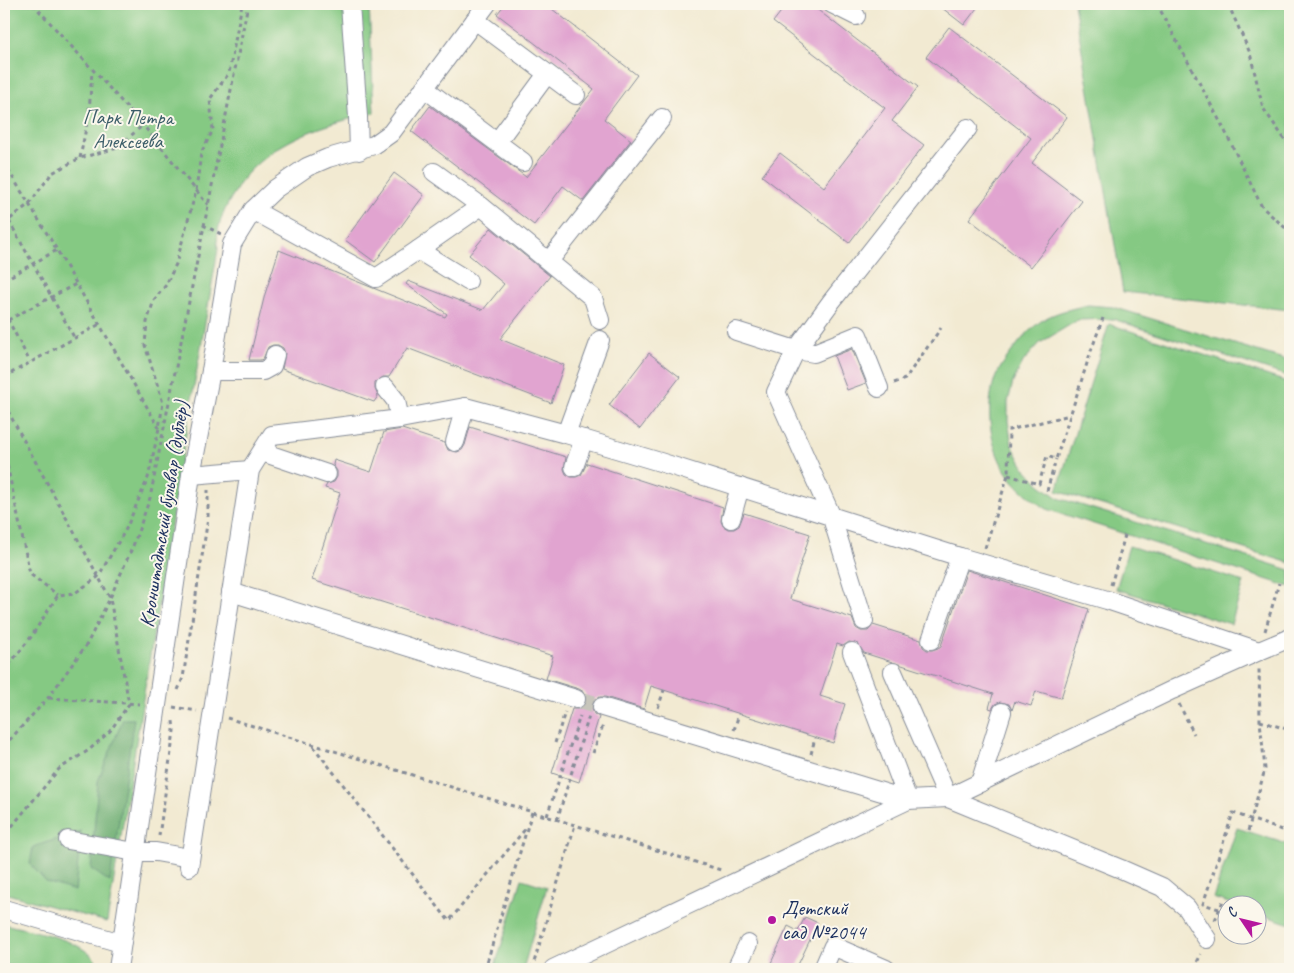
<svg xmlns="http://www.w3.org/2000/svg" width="1294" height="973" viewBox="0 0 1294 973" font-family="Caveat,sans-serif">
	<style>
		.green { fill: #85c983; stroke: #507c70 }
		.forest { fill: #6cad71; stroke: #446e68 }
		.building { fill: #e1a4d0 }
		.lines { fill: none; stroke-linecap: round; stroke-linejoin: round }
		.minor-tunnel { stroke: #c7c5bb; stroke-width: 18; stroke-dasharray: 18 9; stroke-linecap: butt }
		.minor-casing { stroke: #868c98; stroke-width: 20 }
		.path { stroke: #868c98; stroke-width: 3; stroke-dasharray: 4 4; stroke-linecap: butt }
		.minor { stroke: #fff; stroke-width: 18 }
		.poi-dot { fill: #b5179e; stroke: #fbf7ec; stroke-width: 2 }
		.labels { text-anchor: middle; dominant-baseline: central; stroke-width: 4; stroke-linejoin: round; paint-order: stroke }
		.park-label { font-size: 21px; fill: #3b5d69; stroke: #fbf7ec }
		.street-label { font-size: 21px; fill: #1b2f5e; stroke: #fbf7ec }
		.poi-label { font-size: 21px; fill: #1b2f5e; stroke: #fbf7ec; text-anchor: start }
	</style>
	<rect width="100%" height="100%" fill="#fbf7ec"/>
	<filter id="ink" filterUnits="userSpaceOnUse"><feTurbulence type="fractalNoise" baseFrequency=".02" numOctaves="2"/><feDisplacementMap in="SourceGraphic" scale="10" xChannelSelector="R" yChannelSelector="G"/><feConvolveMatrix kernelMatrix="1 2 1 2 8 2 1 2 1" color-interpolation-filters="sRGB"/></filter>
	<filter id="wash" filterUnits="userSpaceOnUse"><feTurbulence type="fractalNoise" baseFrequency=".0096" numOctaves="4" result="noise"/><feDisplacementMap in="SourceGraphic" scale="20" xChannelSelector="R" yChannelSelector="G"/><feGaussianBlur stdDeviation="1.12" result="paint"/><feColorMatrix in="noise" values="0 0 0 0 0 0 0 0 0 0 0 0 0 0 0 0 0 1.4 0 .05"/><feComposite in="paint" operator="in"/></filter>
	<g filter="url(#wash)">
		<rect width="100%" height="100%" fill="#f2ead2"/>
		<g class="green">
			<path d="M4 4H369L374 113C326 124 280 137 246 175 240 182 236 191 231 198 222 214 215 230 218 249L189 415 107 922 4 893Z"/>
			<polygon points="1074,4 1290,4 1290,310 1123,292"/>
			<path d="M1088 305 1113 307 1290 361V377L1113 319 1078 320 1040 343 1023 362 1013 382 1008 402V421L1012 445 1024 467 1039 484 1058 498 1290 570V587L1047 509C1033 500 1020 490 1010 477 990 452 985 411 994 381 999 368 1008 356 1017 345 1025 335 1036 323 1048 317 1060 311 1075 308 1088 305Z"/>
			<polygon points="1109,324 1290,383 1290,563 1057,491"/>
			<polygon points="1129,546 1244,582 1231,624 1116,589"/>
			<polygon points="1237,828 1290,845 1290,924 1257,913 1256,906 1235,905 1213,898"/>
			<polygon points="522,879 547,887 523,969 500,969 495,966"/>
			<path d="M4 924C30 931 91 939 100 969H22L4 964Z"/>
		</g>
		<g class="forest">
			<polygon points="123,719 134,719 110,882 91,869 98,781"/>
			<polygon points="81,831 75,891 46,882 30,864 33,847"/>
		</g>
		<g id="blocks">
			<g class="building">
				<polygon points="505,4 556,4 552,9 637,75 604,119 631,140 583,201 563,186 534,225 411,131 430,106 526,177 594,89 497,14"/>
				<polygon points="787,4 810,4 918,87 892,121 924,145 849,243 762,176 780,153 824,187 885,108 773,22"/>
				<polygon points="937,4 980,4 964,25"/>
				<polygon points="949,27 1067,117 1032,163 1082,201 1031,267 969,219 1031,138 926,57"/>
				<polygon points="394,173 424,195 375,262 345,240"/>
				<polygon points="491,228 550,276 500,339 564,365 551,403 407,348 389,377 383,377 375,383 375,389 378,396 374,402 282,369 285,353 283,348 278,345 273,345 268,347 263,359 260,360 249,360 265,294 279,250 445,317 447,314 406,284 408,281 483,310 504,284 469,255"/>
				<polygon points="852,349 866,383 847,390 834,356"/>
				<polygon points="649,353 680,377 640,429 609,405"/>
				<polygon points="470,427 566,457 564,469 566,474 571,477 576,477 581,475 587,463 723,507 721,521 723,526 728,529 734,529 739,526 744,513 810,534 790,599 852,618 856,628 861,631 868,631 873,625 921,640 923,647 927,650 932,650 938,648 941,646 967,570 1089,609 1061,698 1036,691 1031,706 1015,701 1012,710 1009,704 1000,702 995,704 992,709 989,708 993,694 864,653 858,644 849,642 843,646 837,644 820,696 845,704 833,743 651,686 644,709 605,697 600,697 595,699 592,703 592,709 594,714 599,717 579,782 552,773 572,709 578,709 583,707 586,703 586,697 584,692 579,689 546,679 553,656 312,580 340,493 325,488 327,484 334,482 337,477 337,471 333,465 334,460 371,472 384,432 402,429 445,443 448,450 457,452 462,450 465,445"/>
				<polygon points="805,917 818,923 796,969 785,969 771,963 788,926 798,931"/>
			</g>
		</g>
	</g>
	<g filter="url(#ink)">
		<use href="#blocks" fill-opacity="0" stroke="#868c98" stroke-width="1"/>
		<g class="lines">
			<polyline class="minor-tunnel" points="576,699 602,707"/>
			<defs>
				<g id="minor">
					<polyline points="350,4 358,117 359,151"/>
					<polyline points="832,4 856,16"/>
					<polyline points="475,20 576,95"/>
					<polyline points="424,88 523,162"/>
					<polyline points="497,142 547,74"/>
					<polyline points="434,172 481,206 593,298 600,320"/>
					<polyline points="253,210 376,278 418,250 468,281"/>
					<polyline points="418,250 481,206"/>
					<polyline points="549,261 662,118"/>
					<polyline points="736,331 796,350 814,353 858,335 879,388"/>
					<polyline points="211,371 263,371 272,366 275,355"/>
					<polyline points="385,387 396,401 400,419"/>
					<polyline points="566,434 600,340"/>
					<polyline points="455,442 465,407"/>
					<polyline points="262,452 327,474"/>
					<polyline points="574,467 584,439"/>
					<polyline points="191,475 250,470"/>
					<polyline points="731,519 740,487"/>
					<polyline points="231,592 576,699"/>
					<polyline points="864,621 831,515 776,392 796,350 831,302 968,128"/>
					<polyline points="931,640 960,557"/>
					<polyline points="1259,651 1290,638"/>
					<polyline points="893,672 948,798 1121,869 1162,887 1187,908 1207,939"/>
					<polyline points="602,707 908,800 852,652"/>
					<polyline points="980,783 1002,712"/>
					<polyline points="68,840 135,852 156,852 190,858"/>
					<polyline points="189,867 250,470 272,435 400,419 465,407 566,434 660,462 960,557 1107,600 1259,651 1172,690 948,798 908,800 553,969"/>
					<polyline points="4,909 121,943"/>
					<polyline points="118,969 191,475 211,371 232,244 253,210 275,189 307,167 328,158 374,145 391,133 487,4"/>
					<polyline points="736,969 748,944"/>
					<polyline points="823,969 833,946 886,969"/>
				</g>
			</defs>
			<use href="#minor" class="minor-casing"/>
			<g class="path">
				<polyline points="33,4 143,125 208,205"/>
				<polyline points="1157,4 1224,129 1262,207 1290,232"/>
				<polyline points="1228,4 1250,53 1263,108 1290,147"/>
				<polyline points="80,158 89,113 92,71"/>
				<polyline points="4,163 57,250 159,428"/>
				<polyline points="9,221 74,337"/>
				<polyline points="4,224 29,204 52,173 80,158 117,148 143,125"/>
				<polyline points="203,225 221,234"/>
				<polyline points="4,280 57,250"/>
				<polyline points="4,312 30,362"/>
				<polyline points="8,320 76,284"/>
				<polyline points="4,377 100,324"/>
				<polyline points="894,383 905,379 941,328"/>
				<polyline points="4,404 110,598 129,704 110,731 89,750 59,769 4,836"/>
				<polyline points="4,450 30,574 58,595"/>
				<polyline points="1008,475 1039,484 1047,456 1056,459 1091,351 1103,318"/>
				<polyline points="1047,491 1056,459"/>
				<polyline points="985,548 1008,475 1009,430 1070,415"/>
				<polyline points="1111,585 1125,535"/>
				<polyline points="1265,631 1279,583"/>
				<polyline points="4,671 31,637 58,595 75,593 98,577 126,529 148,478 159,428 163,403 145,345 147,322 154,300 166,285 176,264 196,191 201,153 213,130 210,99 229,73 242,4"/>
				<polyline points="178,690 183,678 208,518 208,490"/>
				<polyline points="49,698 140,704"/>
				<polyline points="1179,704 1194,734"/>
				<polyline points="173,707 197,711"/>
				<polyline points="658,708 664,690"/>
				<polyline points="227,718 721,870"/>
				<polyline points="1260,721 1290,730"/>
				<polyline points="734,730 739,714"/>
				<polyline points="572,739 581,742"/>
				<polyline points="555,743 565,712"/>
				<polyline points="4,746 48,698 87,644 110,598 133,546 150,498 248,4"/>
				<polyline points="313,746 449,921 527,827"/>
				<polyline points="593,753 603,725"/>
				<polyline points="811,754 815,738"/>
				<polyline points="547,816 580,716"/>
				<polyline points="557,820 589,716"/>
				<polyline points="1248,831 1265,769 1260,721 1259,669"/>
				<polyline points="159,836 174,731 173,721"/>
				<polyline points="1219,909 1203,904 1233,813 1290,833"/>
				<polyline points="1215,920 1223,901"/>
				<polyline points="4,969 5,969"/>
				<polyline points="485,969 532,812"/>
				<polyline points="532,969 575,825"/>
				<polyline points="1194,969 1201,954"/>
			</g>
			<use href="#minor" class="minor"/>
		</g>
	</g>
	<circle class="poi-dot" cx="772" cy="920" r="5"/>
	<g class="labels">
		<g class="park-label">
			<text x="128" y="117">Парк Петра<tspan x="128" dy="24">Алексеева</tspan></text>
		</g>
		<g class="street-label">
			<text transform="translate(164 514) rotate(-81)">Кронштадтский бульвар (дублёр)</text>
		</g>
		<g class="poi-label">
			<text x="782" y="908">Детский<tspan x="782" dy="24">сад №2044</tspan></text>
		</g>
	</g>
	<rect width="1294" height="973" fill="none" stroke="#fbf7ec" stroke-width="20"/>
	<g transform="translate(1242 920) rotate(305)"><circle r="24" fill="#fbf7ec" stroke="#a1a7b3"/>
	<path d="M0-4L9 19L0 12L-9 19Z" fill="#b5179e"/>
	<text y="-8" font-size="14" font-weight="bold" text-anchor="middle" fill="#1b2f5e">С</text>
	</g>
</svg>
